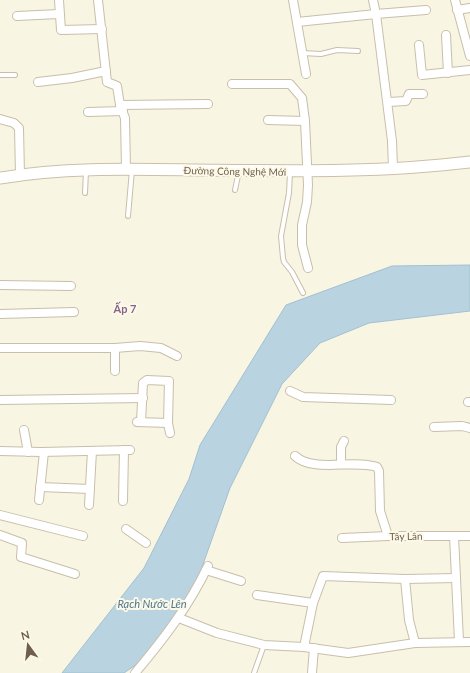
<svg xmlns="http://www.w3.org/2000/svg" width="470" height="673" viewBox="0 0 470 673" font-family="Lato,sans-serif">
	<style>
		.water { fill: #bad3e1; stroke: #a1c0d1 }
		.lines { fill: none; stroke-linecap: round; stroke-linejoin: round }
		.lane-casing { stroke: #c9beab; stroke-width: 6 }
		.street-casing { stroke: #c9beab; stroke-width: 10 }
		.secondary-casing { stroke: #ccbfaa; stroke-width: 13 }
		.lane { stroke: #fff; stroke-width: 4 }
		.street { stroke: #fff; stroke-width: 8 }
		.secondary { stroke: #fff; stroke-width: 11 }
		.labels { text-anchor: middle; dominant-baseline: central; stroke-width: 4; stroke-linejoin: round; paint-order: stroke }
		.street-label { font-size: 10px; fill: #6f5f4c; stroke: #fdf9e9 }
		.neighbourhood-label { font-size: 11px; font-weight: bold; fill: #86648c; stroke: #fdf9e9 }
		.water-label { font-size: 11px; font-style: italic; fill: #4f778d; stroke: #fdf9e9 }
	</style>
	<rect width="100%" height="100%" fill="#f9f5e3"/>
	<polygon class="water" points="470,265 470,311 369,323 320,343 282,384 230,488 195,587 175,620 140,662 124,673 62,673 144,568 189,479 200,445 286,305 392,266"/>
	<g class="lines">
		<defs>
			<g id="lane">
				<polyline points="302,53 321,54 337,50 358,51"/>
				<polyline points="0,75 15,75"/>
				<polyline points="290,172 289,193 281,236 283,258 284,262 292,272 303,293"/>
				<polyline points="235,190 239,171"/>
				<polyline points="85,193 86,171"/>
				<polyline points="128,216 132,170"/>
				<polyline points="254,673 264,645"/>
			</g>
			<g id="street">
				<polyline points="59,0 61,30 102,29"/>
				<polyline points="98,0 107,82 117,86 120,105 125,118 126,169"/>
				<polyline points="293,0 306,74"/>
				<polyline points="455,0 470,56"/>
				<polyline points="457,10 470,8"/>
				<polyline points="17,16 59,14"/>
				<polyline points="297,22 376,14 373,0"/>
				<polyline points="446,35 448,73"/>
				<polyline points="419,45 422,75 470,70"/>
				<polyline points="38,82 72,78 106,71"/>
				<polyline points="232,84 290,84 302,98 305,121 308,185 307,202 302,225 302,245 308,268"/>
				<polyline points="388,102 406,101 409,94 423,94"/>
				<polyline points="120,105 208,104"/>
				<polyline points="88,112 123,111"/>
				<polyline points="0,119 14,123 19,128 20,175"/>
				<polyline points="268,120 305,121"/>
				<polyline points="393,168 392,141 376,14 426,10"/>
				<polyline points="0,285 71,286"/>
				<polyline points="0,314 74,312"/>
				<polyline points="0,348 115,348 140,346 161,348 177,356"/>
				<polyline points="115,348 115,371"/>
				<polyline points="290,391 303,397 391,400"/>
				<polyline points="0,400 143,398"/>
				<polyline points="468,402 470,402"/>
				<polyline points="137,422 168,423"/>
				<polyline points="141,422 143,383 147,380 169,381 168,423 170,433"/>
				<polyline points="434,427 462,426 470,428"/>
				<polyline points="24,430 28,452"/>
				<polyline points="0,451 41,452 130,450"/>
				<path d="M295 456C313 473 354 459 377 467L379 471 380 511 388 536"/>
				<polyline points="341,464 341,447 344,441"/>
				<polyline points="40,487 90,489"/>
				<polyline points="39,500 44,452"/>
				<polyline points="123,501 124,450"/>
				<polyline points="89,505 92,451"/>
				<polyline points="0,515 83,536"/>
				<polyline points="126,529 146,543"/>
				<polyline points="0,535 22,543 21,557 75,574"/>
				<polyline points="454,536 459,641"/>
				<polyline points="342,538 388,536 470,536"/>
				<polyline points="206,570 241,581"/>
				<polyline points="405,579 456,578"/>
				<polyline points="257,595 313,603"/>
				<polyline points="179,618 217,633 264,645 304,647 348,653 415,643"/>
				<polyline points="304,647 313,603 323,576 405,579 409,620 415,643 470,642"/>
				<path d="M135 673C163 640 189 606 208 566"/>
				<polyline points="312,673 314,648"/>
			</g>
			<path id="secondary" d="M0 178C65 167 132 169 197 170 288 171 380 173 470 162"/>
		</defs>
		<use href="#lane" class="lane-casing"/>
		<use href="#street" class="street-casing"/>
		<use href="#secondary" class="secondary-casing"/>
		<use href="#lane" class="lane"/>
		<use href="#street" class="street"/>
		<use href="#secondary" class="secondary"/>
	</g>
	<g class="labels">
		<g class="street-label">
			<text transform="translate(235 171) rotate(1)">Đường Công Nghệ Mới</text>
			<text transform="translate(406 536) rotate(-1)">Tây Lân</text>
		</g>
		<g class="neighbourhood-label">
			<text x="125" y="308">Ấp 7</text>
		</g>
		<g class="water-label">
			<text x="152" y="603">Rạch Nước Lên</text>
		</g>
	</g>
	<g transform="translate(28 645) rotate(345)" stroke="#fdf9e9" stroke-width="3" paint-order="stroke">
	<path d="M0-3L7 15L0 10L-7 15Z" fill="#6f5f4c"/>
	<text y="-6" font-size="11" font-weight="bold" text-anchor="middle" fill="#6f5f4c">N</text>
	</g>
</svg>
